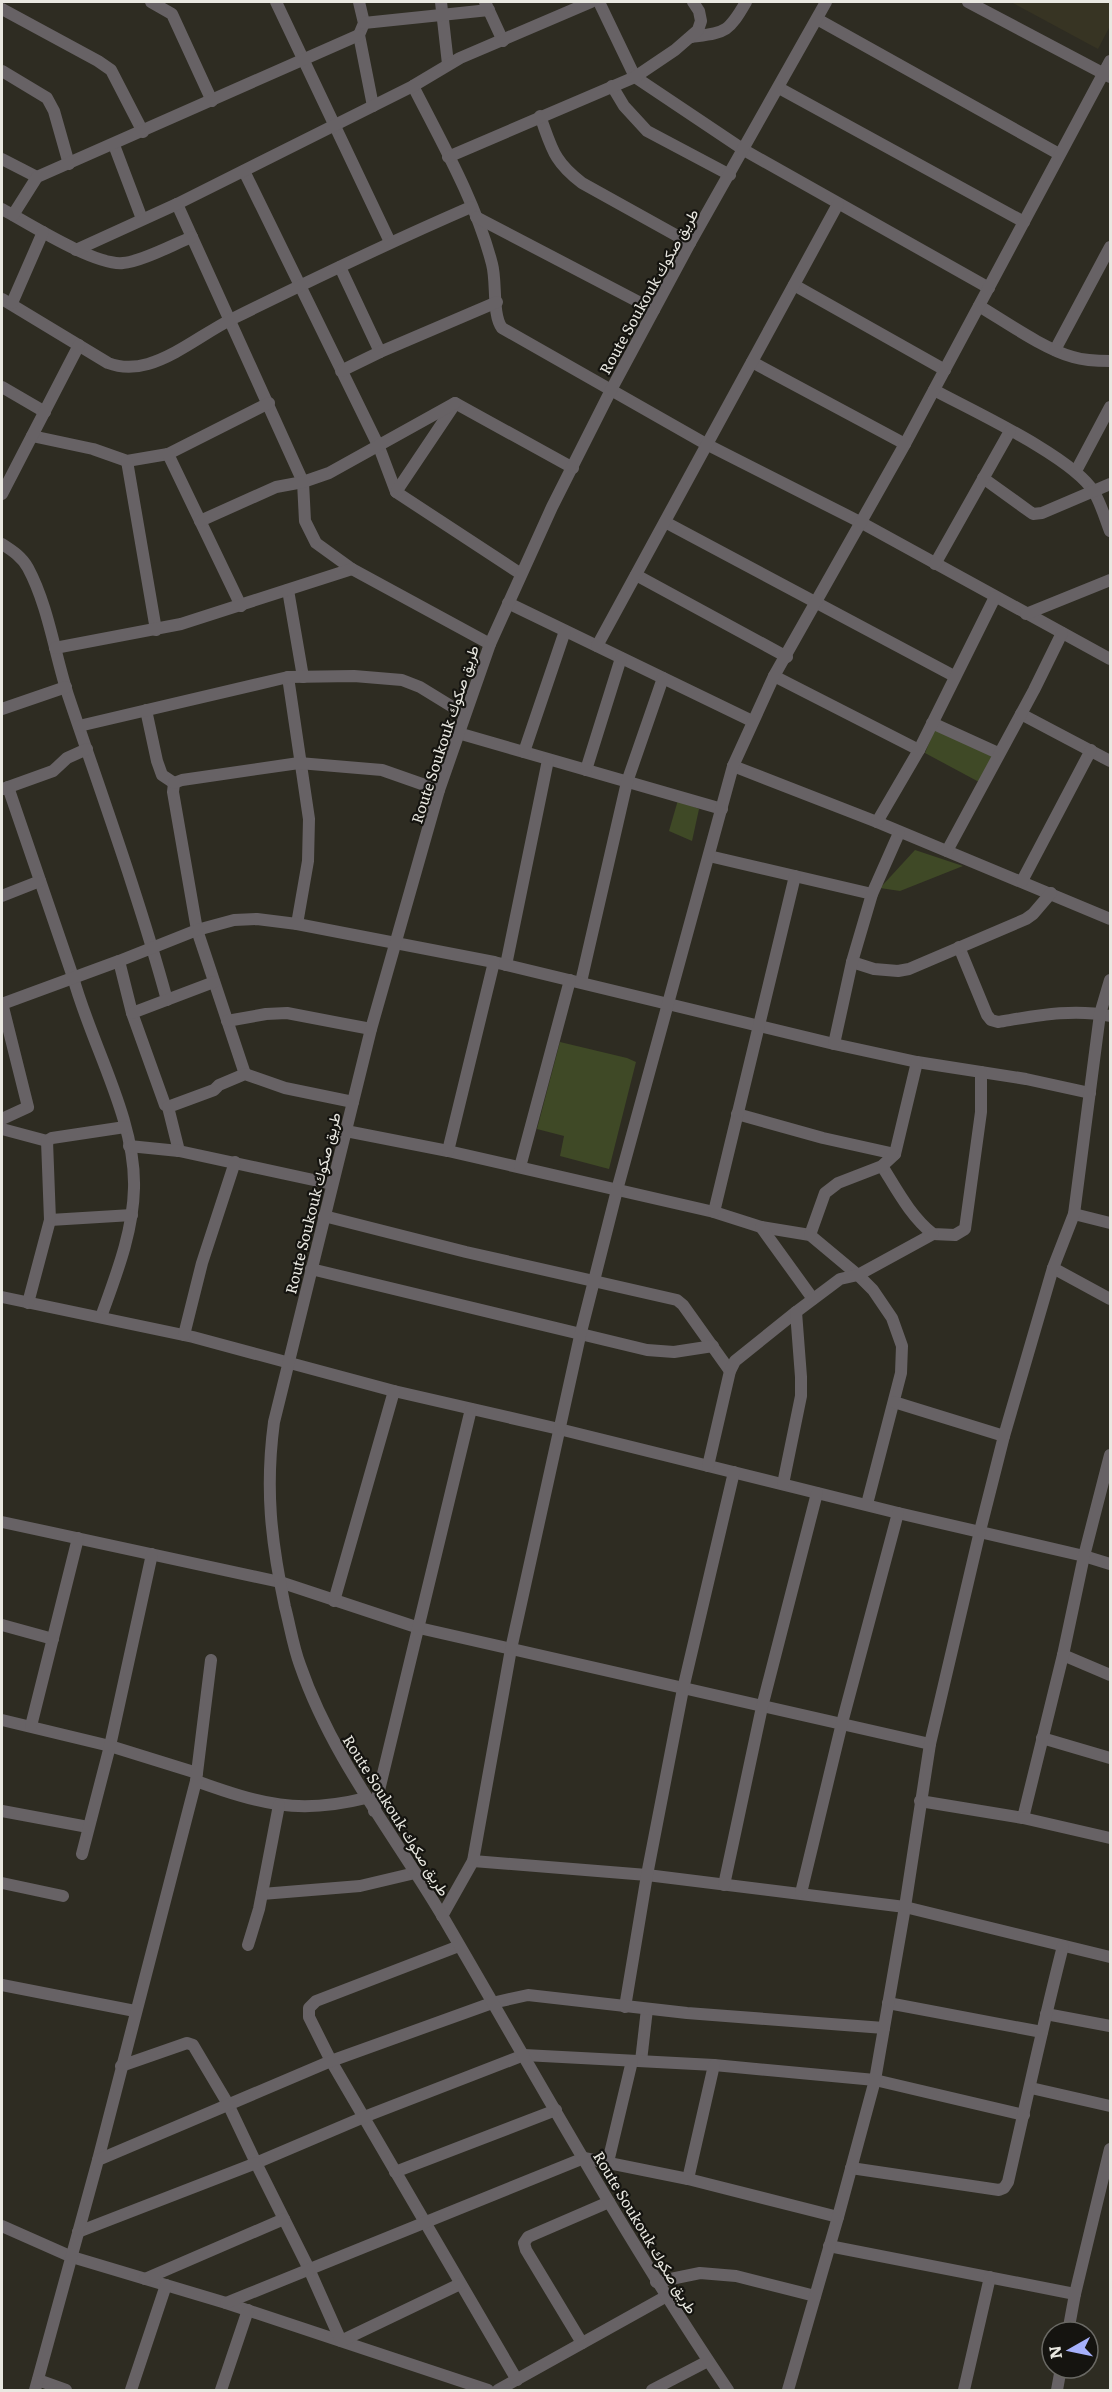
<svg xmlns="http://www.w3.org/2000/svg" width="1112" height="2392" viewBox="0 0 1112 2392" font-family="Literata,Vazirmatn,serif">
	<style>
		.built { fill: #373423 }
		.green { fill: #3f4926 }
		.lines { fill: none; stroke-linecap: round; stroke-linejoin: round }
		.minor { stroke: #676265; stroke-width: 12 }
		.labels { text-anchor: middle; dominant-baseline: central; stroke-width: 4.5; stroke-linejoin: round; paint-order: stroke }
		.street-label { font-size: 15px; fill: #e9e8e1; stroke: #151410 }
	</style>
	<rect width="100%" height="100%" fill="#2e2c22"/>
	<polygon class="built" points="1011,2 1110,2 1110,26 1098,49"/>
	<g class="green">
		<polygon points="935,729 993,754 979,782 925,753"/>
		<polygon points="678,800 699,809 692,841 669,831"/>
		<polygon points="915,850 963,866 900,891 880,888"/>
		<polygon points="560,1042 627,1058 636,1062 609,1169 560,1156 564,1136 537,1129"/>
	</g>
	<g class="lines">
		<g class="minor">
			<polyline points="151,2 172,14 212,101"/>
			<polyline points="276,2 390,242"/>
			<polyline points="359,2 364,23 359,35 373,106"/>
			<polyline points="441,2 448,64"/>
			<polyline points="485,2 503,41"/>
			<polyline points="599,2 635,77 744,150 989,288"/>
			<polyline points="968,2 1110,77"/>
			<polyline points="2,9 98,61 111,70 143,132"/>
			<polyline points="817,19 1059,154"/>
			<polyline points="364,23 489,10"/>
			<path d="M692 37C726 32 728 33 746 2"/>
			<polyline points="2,71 47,98 54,111 69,164"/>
			<path d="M413 86C442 143 476 202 492 264 497 282 492 315 502 328L706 444 862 523 1110 659"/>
			<polyline points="612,86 624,106 647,131 730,175"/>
			<polyline points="779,88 1024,222"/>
			<path d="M540 116C552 148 553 161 582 183L690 243"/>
			<polyline points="114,145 142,219"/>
			<polyline points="448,157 635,77 675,50 698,30 701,21 699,11 693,2"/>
			<polyline points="2,159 37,177"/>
			<polyline points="244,171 379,447 396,492 521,574"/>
			<polyline points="177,204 303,482 305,521 316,543 352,569 490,644"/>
			<path d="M2 209C28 223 95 266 123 263 141 262 174 244 192 237"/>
			<polyline points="13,215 37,177 359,35"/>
			<polyline points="476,217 654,310"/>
			<polyline points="76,250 177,204 413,86 460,58 591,2"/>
			<polyline points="340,267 380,352"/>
			<polyline points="794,285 945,370"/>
			<path d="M2 299 108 363C121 368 134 368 148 364 178 355 204 333 232 319 311 280 390 242 471 207"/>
			<polyline points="12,303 43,232"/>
			<path d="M979 306C1006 322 1044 349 1073 357 1086 361 1098 361 1110 361"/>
			<polyline points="1055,350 1110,247"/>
			<polyline points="752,362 905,444"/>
			<polyline points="341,371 380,352 497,302"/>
			<polyline points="2,387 45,412"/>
			<path d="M934 390C973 411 1073 457 1094 492 1101 504 1105 518 1110 531"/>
			<polyline points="455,403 573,468"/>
			<polyline points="32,436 93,449 127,461 168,454 269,403"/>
			<polyline points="168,454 241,606"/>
			<polyline points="127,461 156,630"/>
			<polyline points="1076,471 1110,407"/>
			<polyline points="983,478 1033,514 1042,513 1110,484"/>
			<polyline points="396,492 453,407"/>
			<polyline points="2,494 79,345"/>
			<polyline points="200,521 276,487 303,482 329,473 455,403"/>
			<polyline points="665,522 954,676"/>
			<path d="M2 544C13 551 22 557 28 568 48 605 55 655 68 695 102 796 139 897 167 1000"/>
			<polyline points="935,564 1010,431"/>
			<polyline points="636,575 787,657"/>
			<polyline points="288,590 303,677"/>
			<polyline points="508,603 752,721"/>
			<polyline points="1026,614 1110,580"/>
			<polyline points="597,646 838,204"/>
			<polyline points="55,648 181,624 352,569"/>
			<polyline points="774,676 919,750"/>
			<polyline points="288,677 309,819 308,861 297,924"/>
			<polyline points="2,709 66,687"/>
			<polyline points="146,710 157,761 162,775 174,783"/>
			<polyline points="1021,714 1110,761"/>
			<polyline points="932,723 998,753"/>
			<polyline points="79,726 288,677 354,676 402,680 420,687 464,714"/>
			<polyline points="458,733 722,809"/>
			<polyline points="524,752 565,631"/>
			<polyline points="733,766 877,822 1110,919"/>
			<polyline points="586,770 621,658"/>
			<polyline points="174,783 173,792 197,930 245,1074"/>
			<polyline points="174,783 182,780 299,763 382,770 439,790"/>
			<path d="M8 787 73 977C91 1044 136 1119 134 1188 133 1233 116 1275 101 1317"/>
			<polyline points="3,789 53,771 67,758 87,749"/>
			<polyline points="877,822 919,750 995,597"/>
			<polyline points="947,851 1034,690 1062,633"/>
			<polyline points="709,856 872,894"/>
			<polyline points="1022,881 1091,750"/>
			<polyline points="2,896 40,881"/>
			<path d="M959 947 987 1015 991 1020 998 1022C1035 1016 1073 1008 1110 1016"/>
			<polyline points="119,961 132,1013 165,1105 168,1107 179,1151"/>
			<polyline points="852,962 874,969 898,971 909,969 1026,919 1033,914 1051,893"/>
			<polyline points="506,965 548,760"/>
			<polyline points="581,982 627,782 663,678"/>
			<polyline points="2,1004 119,961 197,930 234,920 257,919 297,924 494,962 834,1044 917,1062 1026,1079 1090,1093"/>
			<polyline points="132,1013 214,982"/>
			<polyline points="227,1021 266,1014 287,1013 371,1029"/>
			<polyline points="834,1044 852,962 872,894 899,833"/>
			<polyline points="168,1107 214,1090 219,1085 245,1074 285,1088 353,1102"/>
			<polyline points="737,1114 823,1138 895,1154"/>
			<polyline points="2,1119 28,1107 2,1003"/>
			<polyline points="2,1129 47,1141"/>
			<polyline points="346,1131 448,1151 714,1212 761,1227 810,1235 858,1275 873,1290 892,1318 902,1346 901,1373 867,1504"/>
			<polyline points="129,1146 179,1151 332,1184"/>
			<polyline points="448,1151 494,962"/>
			<path d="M882 1166C897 1190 911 1217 933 1234L955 1235 965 1229 981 1112V1072"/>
			<polyline points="520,1167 570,980"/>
			<polyline points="714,1212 795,876"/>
			<polyline points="1074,1214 1110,1223"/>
			<polyline points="324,1216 466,1252 677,1300 683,1305 730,1371"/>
			<polyline points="50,1220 132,1215"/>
			<polyline points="761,1227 813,1299"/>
			<polyline points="810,1235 825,1193 838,1183 882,1166 895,1154 917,1062"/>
			<polyline points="1053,1268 1110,1299"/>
			<polyline points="311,1269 647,1350 674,1352 713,1346"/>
			<polyline points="2,1297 193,1337 394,1391 559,1429 898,1513 1084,1556 1110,1564"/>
			<polyline points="28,1303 50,1220 47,1141 52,1138 125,1127"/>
			<polyline points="184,1335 202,1263 235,1162"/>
			<polyline points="894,1402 1004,1436"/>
			<polyline points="708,1466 730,1371 735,1361 796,1312 840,1279 858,1275 933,1234"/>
			<polyline points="783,1484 801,1396 801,1377 796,1312"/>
			<polyline points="2,1522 280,1582 419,1628 930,1744"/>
			<polyline points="334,1601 394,1391"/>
			<polyline points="2,1625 53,1639"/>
			<polyline points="1063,1655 1110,1675"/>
			<polyline points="2,1720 110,1746 197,1773"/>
			<polyline points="31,1726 78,1538"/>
			<polyline points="1042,1738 1110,1758"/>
			<path d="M196 1781C261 1804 298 1815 366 1798"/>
			<polyline points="920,1801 1023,1818 1063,1655 1084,1556 1110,1455"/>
			<polyline points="2,1811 88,1827"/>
			<polyline points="374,1811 471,1409"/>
			<polyline points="1023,1818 1110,1838"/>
			<polyline points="82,1854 110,1746 152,1554"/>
			<polyline points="473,1861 647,1875 905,1907 1110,1957"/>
			<polyline points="2,1883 63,1896"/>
			<polyline points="724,1885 762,1707 817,1493"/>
			<polyline points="801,1893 842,1723 898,1513"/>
			<polyline points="262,1894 360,1886 415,1873"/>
			<polyline points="442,1916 473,1861 511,1649 580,1336 617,1190 733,766 774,676 905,444 1110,61"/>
			<polyline points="248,1945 259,1909 279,1805"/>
			<polyline points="459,1946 316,2001 309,2008 309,2017 331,2061 517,2380"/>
			<polyline points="2,1985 135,2011"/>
			<polyline points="888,2003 1042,2032"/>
			<polyline points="625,2007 647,1875 683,1689 734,1472"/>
			<polyline points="1046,2014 1110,2026"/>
			<polyline points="641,2061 647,2009"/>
			<polyline points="121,2066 187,2043 193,2045 228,2104 256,2163 364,2117 524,2055 714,2065 875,2080 1024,2115"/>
			<polyline points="1031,2088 1110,2106"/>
			<polyline points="98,2160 196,1781 211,1660"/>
			<polyline points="608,2162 632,2061"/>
			<path d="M851 2168 999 2190 1004 2188 1008 2182C1026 2103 1043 2024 1063 1946"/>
			<polyline points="395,2172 556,2110"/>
			<polyline points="688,2179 714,2065"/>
			<polyline points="2,2226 72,2257 226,2303 488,2390"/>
			<polyline points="78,2232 256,2163 309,2269 341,2341 460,2284"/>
			<polyline points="829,2246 1075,2294"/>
			<polyline points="145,2279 284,2219"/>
			<polyline points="656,2282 700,2273 736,2276 815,2296"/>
			<polyline points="226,2303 584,2158 688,2179 838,2217"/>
			<polyline points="1068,2332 1075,2294 1110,2149"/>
			<polyline points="582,2343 526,2250 524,2243 528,2237 609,2202"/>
			<polyline points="38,2380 66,2390"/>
			<polyline points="35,2390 98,2160 331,2061 492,2003 528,1995 687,2013 884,2028"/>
			<polyline points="131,2390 166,2285"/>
			<polyline points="221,2390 248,2310"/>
			<polyline points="498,2390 665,2297"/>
			<polyline points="652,2390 708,2361"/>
			<path d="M728 2390C625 2238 536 2076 443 1917 394 1834 332 1758 300 1665 293 1646 290 1626 285 1607 271 1541 265 1489 274 1422L371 1029 439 790 490 644 552 507 611 390 690 243 826 2"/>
			<polyline points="788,2390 838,2217 875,2080 905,1907 930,1744 980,1531 1004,1436 1053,1268 1074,1214 1100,1014 1110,980"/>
			<polyline points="964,2390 990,2277"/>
			<polyline points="1057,2390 1061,2368"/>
		</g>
	</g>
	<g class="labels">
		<g class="street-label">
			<text transform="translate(648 291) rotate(-61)">Route Soukouk طريق صكوك</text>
			<text transform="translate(444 734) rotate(-72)">Route Soukouk طريق صكوك</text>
			<text transform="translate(312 1203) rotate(-76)">Route Soukouk طريق صكوك</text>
			<text transform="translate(397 1815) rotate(58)">Route Soukouk طريق صكوك</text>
			<text transform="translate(646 2232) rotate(59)">Route Soukouk طريق صكوك</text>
		</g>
	</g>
	<rect width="1112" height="2392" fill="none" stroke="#e9e8e1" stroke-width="6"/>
	<g transform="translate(1070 2350) rotate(261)"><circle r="28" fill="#151410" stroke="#6a6964" stroke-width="1.5"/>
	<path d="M0-4.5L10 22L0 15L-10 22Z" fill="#a6b1fc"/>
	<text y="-9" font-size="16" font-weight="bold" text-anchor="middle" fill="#e9e8e1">N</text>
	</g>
</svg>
